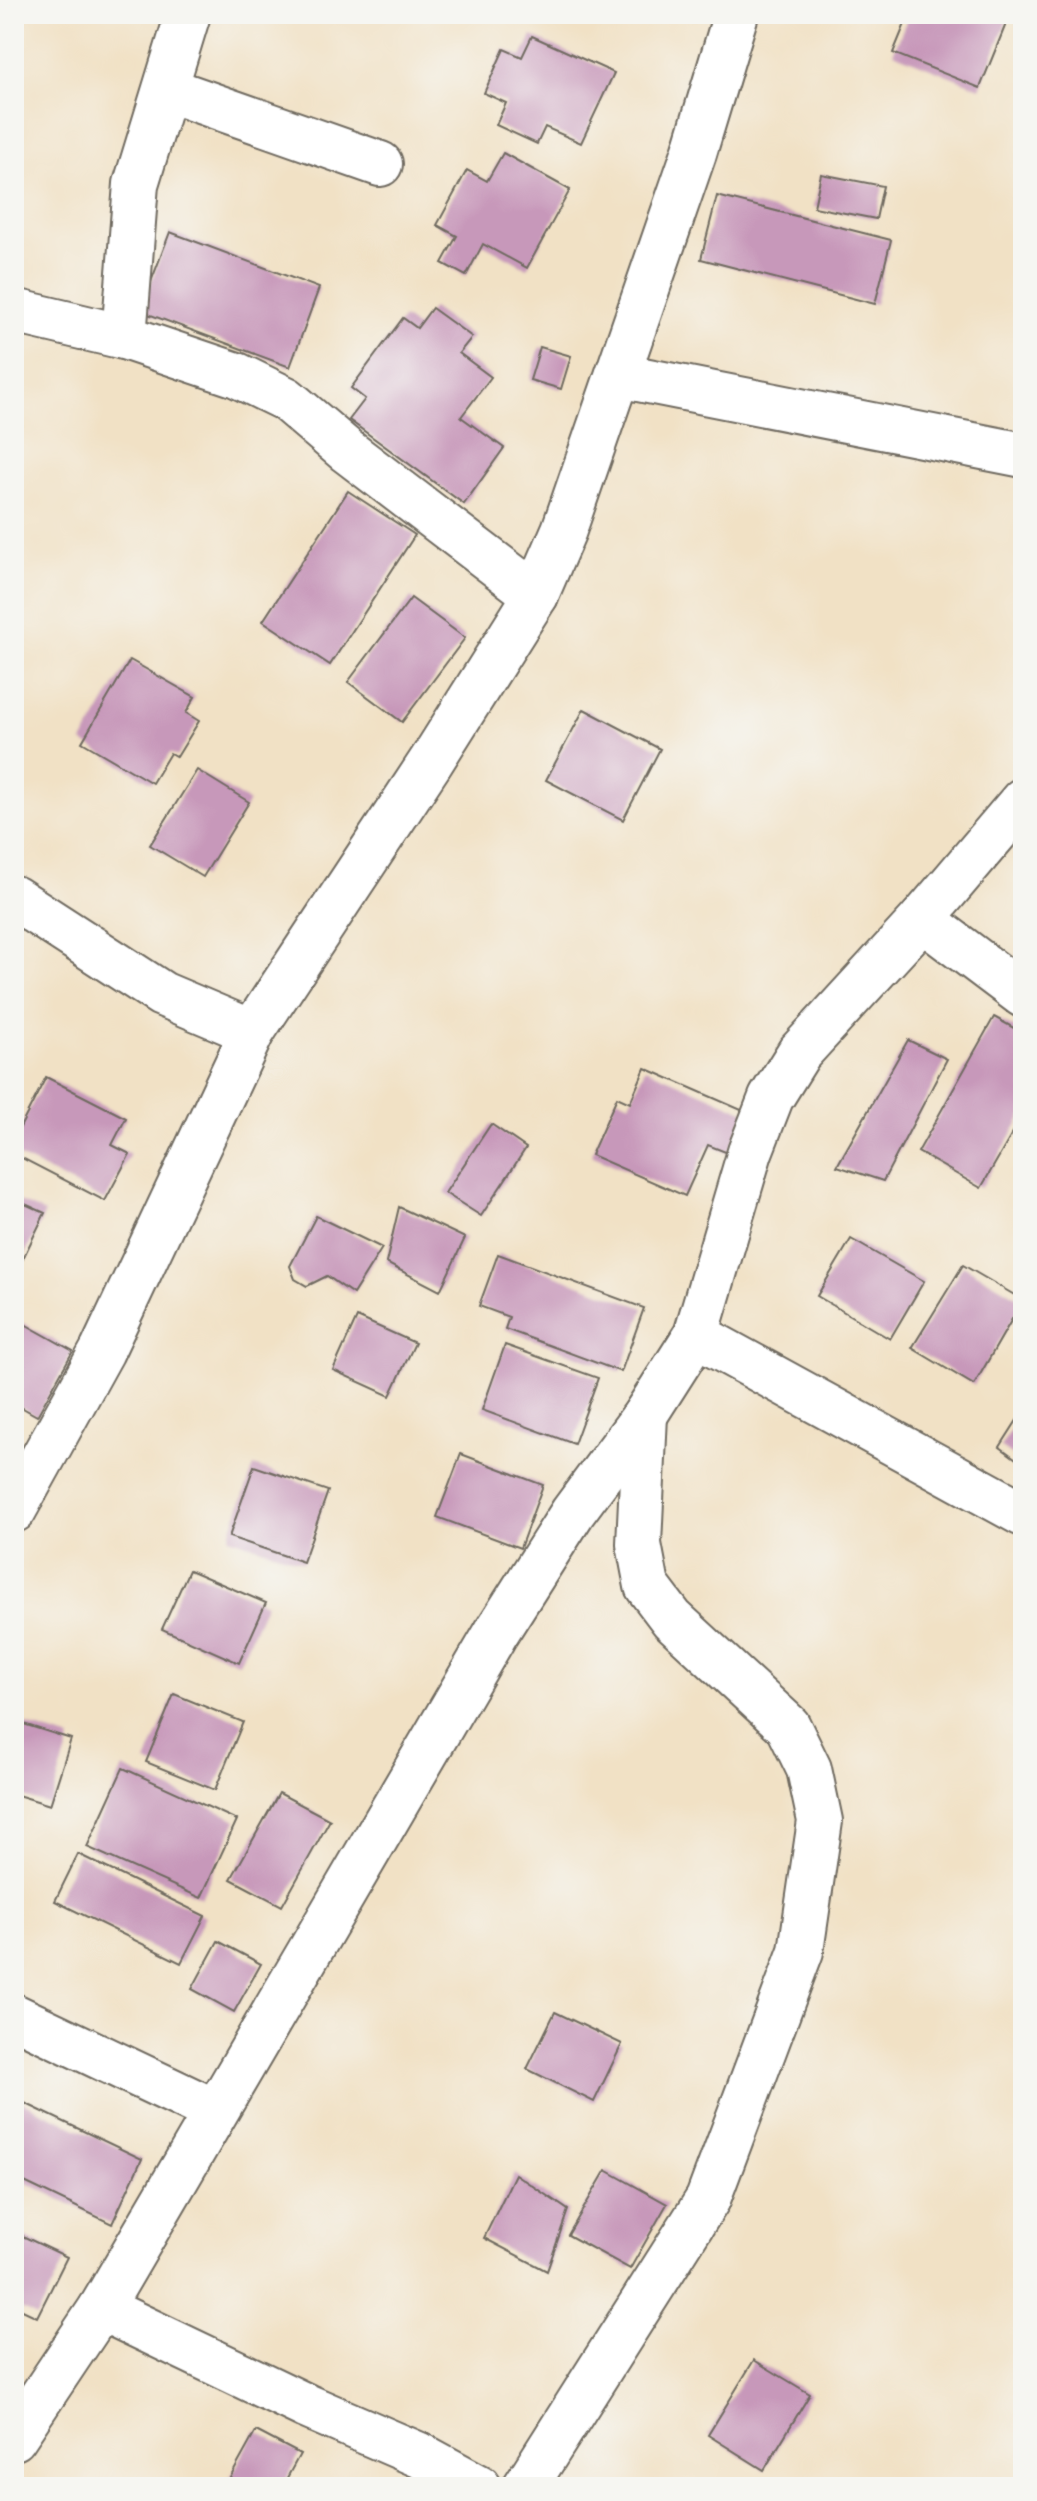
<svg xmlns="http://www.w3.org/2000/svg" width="1037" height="2501" viewBox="0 0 1037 2501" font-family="Kalam,sans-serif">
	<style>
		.building { fill: #c798ba }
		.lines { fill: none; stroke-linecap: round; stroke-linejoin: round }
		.minor-casing { stroke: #706b61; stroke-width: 48 }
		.minor { stroke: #fff; stroke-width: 44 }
	</style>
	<rect width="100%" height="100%" fill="#f6f6f2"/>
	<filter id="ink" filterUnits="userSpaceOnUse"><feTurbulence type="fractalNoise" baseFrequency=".0125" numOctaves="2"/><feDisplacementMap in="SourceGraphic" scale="16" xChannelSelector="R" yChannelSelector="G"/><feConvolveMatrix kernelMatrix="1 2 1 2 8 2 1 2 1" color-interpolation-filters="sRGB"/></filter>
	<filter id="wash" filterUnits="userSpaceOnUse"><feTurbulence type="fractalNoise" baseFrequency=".006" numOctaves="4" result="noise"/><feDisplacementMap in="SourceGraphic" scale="32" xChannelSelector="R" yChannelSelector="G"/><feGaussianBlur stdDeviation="1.8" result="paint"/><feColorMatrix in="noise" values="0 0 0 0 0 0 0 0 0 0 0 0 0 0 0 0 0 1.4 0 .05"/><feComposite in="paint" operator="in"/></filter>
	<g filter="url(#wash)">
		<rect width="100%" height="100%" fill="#f1e1c5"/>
		<g id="blocks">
			<g class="building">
				<polygon points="909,14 1010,14 980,88 893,53"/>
				<polygon points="532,36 614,73 581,143 545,127 537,144 496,125 506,103 484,93 504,49 522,57"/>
				<polygon points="503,153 570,190 527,268 483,244 466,276 442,263 457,236 437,225 467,170 487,181"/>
				<polygon points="821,174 883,186 876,219 814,207"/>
				<polygon points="717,196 891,240 875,304 701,259"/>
				<polygon points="170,232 319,288 290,367 140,311"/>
				<polygon points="432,308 472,337 459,353 491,377 461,417 504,448 464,504 349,420 365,399 351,388 403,318 417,328"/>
				<polygon points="540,347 571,356 561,389 530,380"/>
				<polygon points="348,491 415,535 330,665 263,621"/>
				<polygon points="411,598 465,638 402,722 348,682"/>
				<polygon points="130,660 195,697 186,713 199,721 177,757 170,753 152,783 82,742"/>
				<polygon points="584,709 660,749 623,820 546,780"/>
				<polygon points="197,770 249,802 203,877 150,845"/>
				<polygon points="994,1017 1023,1033 1023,1115 981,1188 918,1152"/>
				<polygon points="908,1040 947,1059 883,1181 837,1166"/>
				<polygon points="645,1068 746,1112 728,1153 708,1145 685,1196 591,1155 617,1097 630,1103"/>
				<polygon points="46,1077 126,1118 112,1145 130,1154 105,1201 14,1154 14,1139"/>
				<polygon points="491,1124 526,1148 481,1216 445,1193"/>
				<polygon points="14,1199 45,1213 14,1277"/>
				<polygon points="399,1207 465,1238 440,1291 386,1263"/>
				<polygon points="316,1216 382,1248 353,1294 327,1276 307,1286 295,1279 290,1266"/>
				<polygon points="851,1239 924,1281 890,1339 817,1296"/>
				<polygon points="498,1254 644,1308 621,1372 505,1329 509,1317 479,1306"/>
				<polygon points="963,1265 1023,1300 974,1385 912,1348"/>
				<polygon points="357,1317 415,1343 390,1396 333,1370"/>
				<polygon points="14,1318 73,1351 37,1416 14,1403"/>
				<polygon points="505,1345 598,1378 574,1444 482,1410"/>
				<polygon points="1023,1411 1023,1464 1000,1447"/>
				<polygon points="461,1454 543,1485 520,1548 437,1517"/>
				<polygon points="254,1466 328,1491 303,1562 229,1537"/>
				<polygon points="189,1570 266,1603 239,1663 162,1629"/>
				<polygon points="174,1694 243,1722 215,1790 146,1762"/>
				<polygon points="14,1721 71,1739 50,1805 14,1794"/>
				<polygon points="123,1768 237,1820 201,1898 87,1847"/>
				<polygon points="279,1793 330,1820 282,1906 231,1879"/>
				<polygon points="78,1854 205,1916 181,1963 55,1901"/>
				<polygon points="218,1941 261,1964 234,2012 192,1989"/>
				<polygon points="555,2012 622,2044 594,2102 527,2069"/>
				<polygon points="14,2098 142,2159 112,2224 14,2177"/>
				<polygon points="606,2170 667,2204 630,2269 568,2235"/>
				<polygon points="515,2174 568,2210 547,2271 484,2238"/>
				<polygon points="14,2232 67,2257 37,2317 14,2306"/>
				<polygon points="754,2360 810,2394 764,2470 708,2435"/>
				<polygon points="256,2431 300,2454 282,2487 225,2487"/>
			</g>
		</g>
	</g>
	<g filter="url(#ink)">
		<use href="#blocks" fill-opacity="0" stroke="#706b61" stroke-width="2"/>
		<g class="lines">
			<defs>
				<g id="minor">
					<polyline points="166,89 380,164"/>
					<polyline points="14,311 124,337 237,375 286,399 347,451 536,595"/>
					<polyline points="124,337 136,184 188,14"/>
					<polyline points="618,375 1023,455"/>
					<polyline points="14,898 162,994 252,1032"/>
					<polyline points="922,919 1023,995"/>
					<polyline points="696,1335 1023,1514"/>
					<polyline points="14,1510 102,1351 252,1032 432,760 536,595 564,530 694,153 736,14"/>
					<polyline points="14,2016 214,2111"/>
					<polyline points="101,2308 306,2406 424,2457 479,2487"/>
					<polyline points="14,2438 101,2308 496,1633 573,1512 645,1415 696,1335 750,1152 771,1098 799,1053 922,919 1023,800"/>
					<polyline points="525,2487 708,2199 801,1951 820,1821 809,1769 788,1726 672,1619 647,1586 639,1544 645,1415"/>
				</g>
			</defs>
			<use href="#minor" class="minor-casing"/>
			<use href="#minor" class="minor"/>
		</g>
	</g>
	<rect width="1037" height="2501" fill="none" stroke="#f6f6f2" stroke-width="48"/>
</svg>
